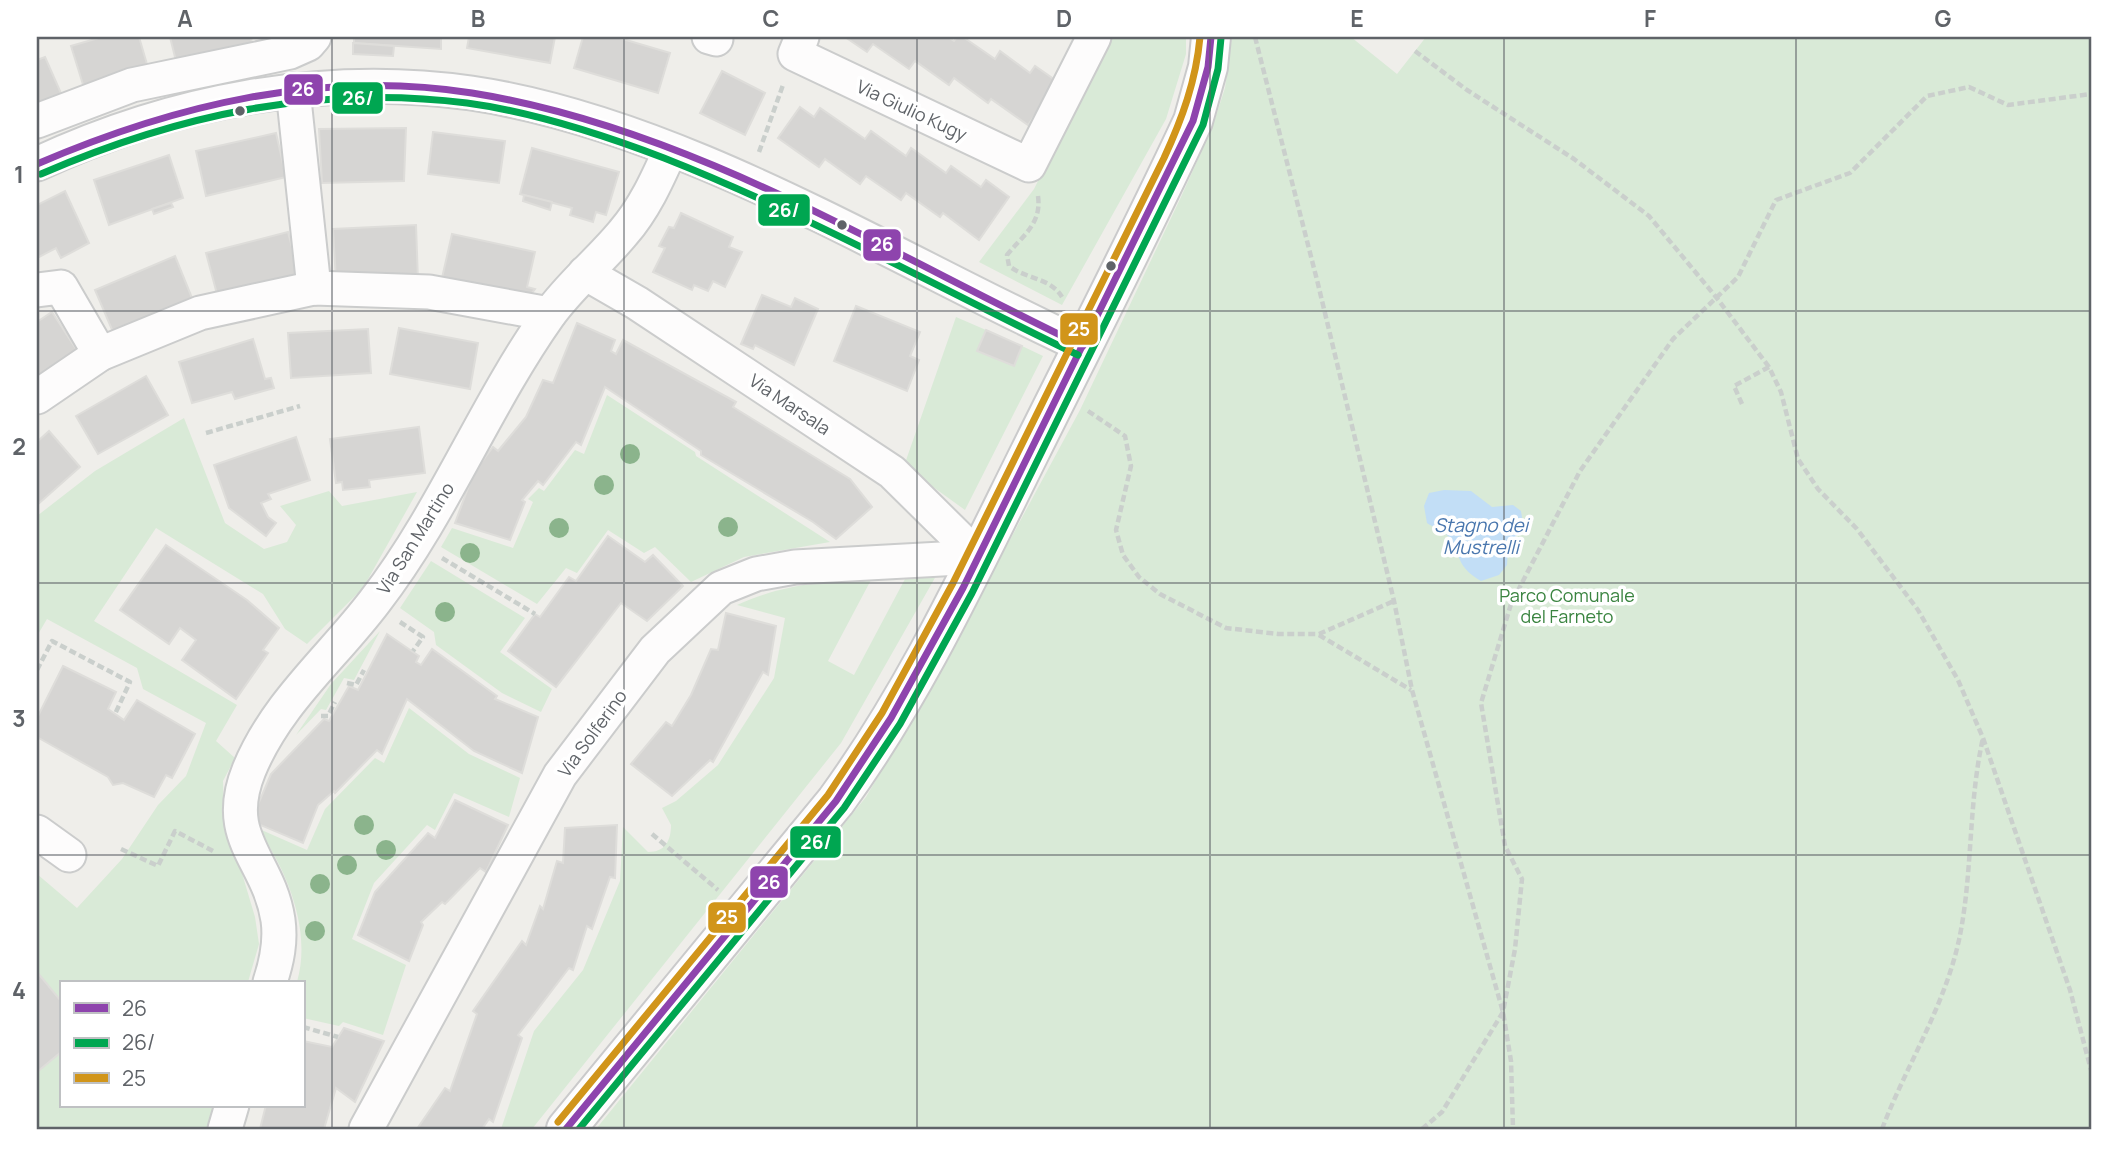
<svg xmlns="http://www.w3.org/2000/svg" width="2128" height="1166" viewBox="0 0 2128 1166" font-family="Manrope,sans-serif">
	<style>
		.green { fill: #d9ead7 }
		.water { fill: #c2def6 }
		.building { fill: #d6d5d3; stroke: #deddda; stroke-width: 2 }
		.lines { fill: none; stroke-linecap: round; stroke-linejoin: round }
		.street-casing { stroke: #cbcccc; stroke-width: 37 }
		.secondary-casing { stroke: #cacacb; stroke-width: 42 }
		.path { stroke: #cacfcc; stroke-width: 4.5; stroke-dasharray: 7 3.5; stroke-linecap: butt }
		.street { stroke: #fdfcfc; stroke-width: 33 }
		.secondary { stroke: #fdfcfc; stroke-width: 38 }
		.bus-1-casing { stroke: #fff; stroke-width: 12 }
		.bus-2-casing { stroke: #fff; stroke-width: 12 }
		.bus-3-casing { stroke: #fff; stroke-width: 12 }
		.bus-1 { stroke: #8e44ad; stroke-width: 7 }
		.bus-2 { stroke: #00a651; stroke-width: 7 }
		.bus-3 { stroke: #d1951a; stroke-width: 7 }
		.tree { fill: #8bb48c }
		.grid { fill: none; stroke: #5f6368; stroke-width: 2; stroke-opacity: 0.55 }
		.bus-dot { fill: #5f6368; stroke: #fff; stroke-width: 2.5 }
		.labels { text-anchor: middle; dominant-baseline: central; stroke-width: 7; stroke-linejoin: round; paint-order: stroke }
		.street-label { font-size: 18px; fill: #5f6368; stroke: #fff }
		.park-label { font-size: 18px; fill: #3a8440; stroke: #fff }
		.water-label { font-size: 19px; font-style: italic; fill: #4a77ae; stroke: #fff }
		.line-badge { stroke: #fff; stroke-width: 2.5 }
		.badge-label { font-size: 19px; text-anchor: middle; font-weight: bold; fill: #fff }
		.neatline { fill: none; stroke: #5f6368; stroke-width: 2.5 }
		.grid-label { font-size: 23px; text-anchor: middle; font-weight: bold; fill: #5f6368 }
	</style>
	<rect width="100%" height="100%" fill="#efeeea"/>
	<g class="green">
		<polygon points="1110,37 1186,37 1186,54 1166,119 1062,305 979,262 1034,189"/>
		<polygon points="1232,37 1351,37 1397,74 1426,37 2091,37 2091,1129 596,1129 866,797 930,688 1080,410 1181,197 1212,128 1225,88"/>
		<polygon points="956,317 986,330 1014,365 1022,346 1043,356 965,510 904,466"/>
		<polygon points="607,395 695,452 696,456 830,542 744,557 691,582 655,547 644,553 608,530 577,573 566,568 537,604 441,547 452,528 513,548 533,502 528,499 539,488 544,491 575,450 584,454"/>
		<polygon points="184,418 225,523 264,549 287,542 296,525 280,506 329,491 342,506 417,492 363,588 307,644 285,629 263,594 156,528 94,621 237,705 216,741 235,758 223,781 224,813 255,917 259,944 248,982 61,982 61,1105 221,1105 214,1129 37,1129 37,874 77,908 122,859 158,805 186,776 206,723 143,689 137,668 47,619 37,636 37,516 95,471"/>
		<polygon points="431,561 525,618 500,652 552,689 541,712 502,693 436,645 434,632 400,608"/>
		<path d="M936 576 841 743 532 1129H501L534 1031 583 970 620 881 623 827 648 852C665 852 671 841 671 825L662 808 676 801 718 765 774 678 785 618 737 605C783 584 822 582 872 578L828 661 854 675 905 579Z"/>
		<polygon points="380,631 354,680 344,678 326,710 321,709 296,735 331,684"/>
		<path d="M409 708 469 754 520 778 509 817 454 793 435 830 427 825 374 883 352 939 406 965 383 1035 343 1022 339 1026 303 1018V982H297C312 930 287 870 257 828L307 850 325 809 375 758 384 763Z"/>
	</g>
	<path class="water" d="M1444 490 1471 491 1492 507 1513 505 1521 511 1523 524 1508 550 1507 565 1499 575 1481 581C1453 565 1462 551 1447 535 1443 530 1432 527 1427 523L1424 506 1429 493Z"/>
	<g class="building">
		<polygon points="102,37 139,37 149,71 85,91 71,46"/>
		<polygon points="170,37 251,37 253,49 177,65"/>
		<polygon points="354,37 441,37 441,49 354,43"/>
		<polygon points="469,37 555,37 550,63 467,48"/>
		<polygon points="583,37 616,37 670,53 658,93 574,68"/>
		<polygon points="845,37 948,37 954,41 957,37 963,37 995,59 1000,51 1030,73 1035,66 1058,82 1028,125 991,99 988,103 954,78 949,85 915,61 909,69 873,44 867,52"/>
		<polygon points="353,43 394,46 393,56 353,54"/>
		<polygon points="45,57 64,100 37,112 37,60"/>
		<polygon points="722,71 765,93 745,135 700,113"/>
		<polygon points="800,107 814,117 820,108 865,139 871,131 906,156 911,148 946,173 951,166 981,187 986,180 1009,197 979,240 943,213 940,217 906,193 901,200 866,176 860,184 825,159 819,167 778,138"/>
		<polygon points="406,128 404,181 322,183 319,129"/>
		<polygon points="433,132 505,141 499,183 428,174"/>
		<polygon points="276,133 286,177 206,196 196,151"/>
		<polygon points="532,148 619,172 606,215 596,212 593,222 570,215 572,208 520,194"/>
		<polygon points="169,155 183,198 109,225 94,180"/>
		<polygon points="65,191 89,243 61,258 56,248 37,258 37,205"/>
		<polygon points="524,195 552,202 550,210 523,201"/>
		<polygon points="171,203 173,207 154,214 152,209"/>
		<polygon points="681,213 733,237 729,247 742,252 725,287 713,281 708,291 694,285 692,290 653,272 665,248 659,246 669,227 674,228"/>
		<polygon points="416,225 418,281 371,273 372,278 336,280 333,229"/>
		<polygon points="288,232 299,275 217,294 206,253"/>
		<polygon points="452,234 535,252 527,287 535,289 523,304 442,278"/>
		<polygon points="175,256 192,298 113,332 95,290"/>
		<polygon points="762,295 791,307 795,298 818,309 794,365 755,345 753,349 741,344"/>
		<polygon points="856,306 920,332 910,356 919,360 907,391 834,361"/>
		<polygon points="52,312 80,355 37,387 37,322"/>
		<polygon points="577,323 615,340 611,351 616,354 623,340 736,402 733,407 850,479 872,507 836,539 813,522 701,455 701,451 605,387 581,445 576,442 543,485 538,481 522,500 525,502 510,540 455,523 474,472 493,447 498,451 526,417 543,380 553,383"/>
		<polygon points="399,328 478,343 470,389 390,374"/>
		<polygon points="368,329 371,373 291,378 288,333"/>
		<polygon points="986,330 1022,346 1014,366 977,351"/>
		<polygon points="253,339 265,379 271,378 274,388 235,399 232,392 192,403 179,362"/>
		<polygon points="146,376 168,415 98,454 76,416"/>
		<polygon points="419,427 425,473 369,480 370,487 343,490 342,482 336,483 330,439"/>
		<polygon points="49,431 80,467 37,505 37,442"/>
		<polygon points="296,437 310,480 268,494 271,499 261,503 268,517 276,523 266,536 229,508 214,465"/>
		<polygon points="608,536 645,562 653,555 683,586 647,621 621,603 556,687 508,651 535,614 540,617 569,577 576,581"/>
		<polygon points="166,545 247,600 279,628 263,650 268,653 236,699 182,660 196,640 180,628 169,644 120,610"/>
		<polygon points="726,613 776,626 768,675 763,672 713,762 710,760 672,796 631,764 666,722 672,726 691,695 711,649 718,650"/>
		<polygon points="387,634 419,656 416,662 421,665 432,649 497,696 495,699 538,717 522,773 474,751 407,699 382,754 377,750 335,793 334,791 318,805 303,843 251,821 271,774 324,719 329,721 349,686 358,690"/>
		<polygon points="63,666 116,692 108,709 124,720 137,700 195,734 172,778 166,775 154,797 123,783 113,785 108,777 37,737 37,718"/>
		<polygon points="455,800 508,825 486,872 480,868 445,904 442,902 421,922 423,925 409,961 358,935 375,892 428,833 435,838"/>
		<polygon points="617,825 615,878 610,877 592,929 587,926 573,970 569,968 518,1035 522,1038 493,1122 489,1119 482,1129 417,1129 445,1088 450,1091 477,1014 473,1011 522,941 526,945 540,906 543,909 557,861 563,863 565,828"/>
		<polygon points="37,972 61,1001 61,1052 37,1072"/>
		<polygon points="344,1028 384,1041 355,1102 336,1088 324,1129 260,1129 266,1105 303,1105 303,1041 332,1047"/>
	</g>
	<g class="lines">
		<defs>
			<g id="street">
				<polyline points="709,37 716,39"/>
				<polyline points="802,37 795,54 1029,165 1094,37"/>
				<polyline points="293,90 314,288"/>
				<polyline points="37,121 132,85 290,52 308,44 314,37"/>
				<path d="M37 164C172 101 322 72 471 93 680 124 892 258 1083 346"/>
				<polyline points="585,273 637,303 892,472 978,557"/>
				<polyline points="37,290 61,287 100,354"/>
				<polyline points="37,397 100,354 200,313 314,288 429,292 549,314"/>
				<polyline points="37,832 69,855"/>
				<path d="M270 982C277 961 281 942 278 920 269 859 221 839 249 770 277 702 332 658 375 601 443 513 484 407 548 316 570 285 599 262 623 233 644 209 657 180 670 151"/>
				<polyline points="225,1129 232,1105"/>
				<polyline points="366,1129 560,775 655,650 721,588 756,574 795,567 978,557"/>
			</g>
			<path id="secondary" d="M566 1129 836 801C914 694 970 573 1029 454 1084 343 1141 233 1193 121L1208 67 1211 37"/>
		</defs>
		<use href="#street" class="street-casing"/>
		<use href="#secondary" class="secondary-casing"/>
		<g class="path">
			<polyline points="1255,37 1318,284 1394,601 1412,690 1503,1012 1511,1061 1513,1129"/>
			<polyline points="1415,51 1467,90 1574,159 1649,216 1716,297 1769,367 1781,392 1798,459 1818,489 1857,529 1918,610 1958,680 1983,738 2070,990 2091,1070"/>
			<polyline points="759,152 783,85"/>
			<path d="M1038 196C1042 224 1022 236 1007 255L1009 266C1026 279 1051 278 1062 297"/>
			<polyline points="1742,404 1734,386 1769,367"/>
			<polyline points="1088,411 1125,436 1131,466 1116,530 1123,555 1139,577 1160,594 1226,628 1278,634 1319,634 1394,601"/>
			<polyline points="206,433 300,406"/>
			<polyline points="442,558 535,614"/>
			<polyline points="400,622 423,637 413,651"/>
			<polyline points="1319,635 1411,690"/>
			<polyline points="37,670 52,641 130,682 115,714"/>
			<polyline points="347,683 356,685 364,670"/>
			<polyline points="321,716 328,716 335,702"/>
			<polyline points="652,834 718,890"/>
			<polyline points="121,849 158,866 175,831 215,852"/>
			<polyline points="303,1027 338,1037"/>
			<polyline points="1422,1129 1442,1112 1503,1012 1515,949 1522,879 1505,846 1481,703 1511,604 1580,471 1673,339 1738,277 1776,200 1850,173 1927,96 1969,87 2008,105 2091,94"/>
			<path d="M1882 1129C1906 1066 1944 1008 1959 940 1973 874 1968 804 1983 738"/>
		</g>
		<use href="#street" class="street"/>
		<use href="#secondary" class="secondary"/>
		<defs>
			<g id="bus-1">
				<path d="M37 164C174 105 322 69 472 93 690 128 886 252 1083 346"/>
				<polyline points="566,1129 836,801 891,718 963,588 1193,121 1208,67 1211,37"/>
			</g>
			<g id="bus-2">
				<path d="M41 174C177 115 318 84 467 103 534 112 601 134 664 158 806 214 941 289 1078 355"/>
				<polyline points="579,1129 844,808 900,724 972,593 1203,125 1218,69 1221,38"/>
			</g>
			<path id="bus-3" d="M558 1122 828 795 882 713 953 583 1164 158C1182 119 1196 81 1200 37"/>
		</defs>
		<use href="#bus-1" class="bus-1-casing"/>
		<use href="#bus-2" class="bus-2-casing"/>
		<use href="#bus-3" class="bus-3-casing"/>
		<use href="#bus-1" class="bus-1"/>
		<use href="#bus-2" class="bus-2"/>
		<use href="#bus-3" class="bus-3"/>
	</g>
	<g class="tree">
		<circle cx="630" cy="454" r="10"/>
		<circle cx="604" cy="485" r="10"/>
		<circle cx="728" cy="527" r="10"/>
		<circle cx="559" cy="528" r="10"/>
		<circle cx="470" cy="553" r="10"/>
		<circle cx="445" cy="612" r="10"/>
		<circle cx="364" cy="825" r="10"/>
		<circle cx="386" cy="850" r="10"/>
		<circle cx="347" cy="865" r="10"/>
		<circle cx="320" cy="884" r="10"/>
		<circle cx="315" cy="931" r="10"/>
	</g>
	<path class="grid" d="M332 37V1129M624 37V1129M917 37V1129M1210 37V1129M1504 37V1129M1796 37V1129M37 311H2091M37 583H2091M37 855H2091"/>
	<g class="bus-dot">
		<circle cx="240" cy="111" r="6"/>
		<circle cx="842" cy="225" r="6"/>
		<circle cx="1111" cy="266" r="6"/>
	</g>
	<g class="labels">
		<g class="street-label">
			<text transform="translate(912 110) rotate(25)">Via Giulio Kugy</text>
			<text transform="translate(790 404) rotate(34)">Via Marsala</text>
			<text transform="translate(415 538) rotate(-58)">Via San Martino</text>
			<text transform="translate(592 733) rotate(-54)">Via Solferino</text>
		</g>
		<g class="park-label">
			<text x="1567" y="595">Parco Comunale<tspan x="1567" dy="21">del Farneto</tspan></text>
		</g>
		<g class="water-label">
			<text x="1481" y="525">Stagno dei<tspan x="1481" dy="22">Mustrelli</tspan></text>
		</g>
	</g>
	<g class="line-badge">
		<rect x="283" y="73" width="41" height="33" rx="7" fill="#8e44ad"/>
		<rect x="331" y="81" width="53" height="34" rx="7" fill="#00a651"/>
		<rect x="757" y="193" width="54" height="34" rx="7" fill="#00a651"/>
		<rect x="862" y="228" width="40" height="34" rx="7" fill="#8e44ad"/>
		<rect x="1059" y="312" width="40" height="34" rx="7" fill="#d1951a"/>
		<rect x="789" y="825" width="53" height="34" rx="7" fill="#00a651"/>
		<rect x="749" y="865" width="40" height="34" rx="7" fill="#8e44ad"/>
		<rect x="707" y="901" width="40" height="33" rx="7" fill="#d1951a"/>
	</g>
	<g class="badge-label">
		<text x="303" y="96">26</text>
		<text x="358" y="105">26/</text>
		<text x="784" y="217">26/</text>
		<text x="882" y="251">26</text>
		<text x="1079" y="336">25</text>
		<text x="816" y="849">26/</text>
		<text x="769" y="889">26</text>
		<text x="727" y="924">25</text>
	</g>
	<rect width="2128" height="1166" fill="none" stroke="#ffffff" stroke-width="77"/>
	<rect x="60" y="981" width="245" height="126" fill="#ffffff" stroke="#bfc1c3" stroke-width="2"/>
	<rect x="74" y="1003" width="35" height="10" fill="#8e44ad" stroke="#bfc1c3" stroke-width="2"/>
	<text x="122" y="1016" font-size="21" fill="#5f6368">26</text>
	<rect x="74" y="1038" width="35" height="10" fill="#00a651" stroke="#bfc1c3" stroke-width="2"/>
	<text x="122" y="1050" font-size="21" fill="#5f6368">26/</text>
	<rect x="74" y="1073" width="35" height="10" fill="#d1951a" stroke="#bfc1c3" stroke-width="2"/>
	<text x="122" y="1086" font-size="21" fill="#5f6368">25</text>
	<rect x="38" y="38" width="2052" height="1090" class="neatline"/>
	<g class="grid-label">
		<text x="185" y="27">A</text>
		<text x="478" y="27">B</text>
		<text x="771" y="27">C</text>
		<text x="1064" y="27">D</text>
		<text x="1357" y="27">E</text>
		<text x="1650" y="27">F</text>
		<text x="1943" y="27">G</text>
		<text x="19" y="183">1</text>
		<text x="19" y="455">2</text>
		<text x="19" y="727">3</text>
		<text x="19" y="999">4</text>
	</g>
</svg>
